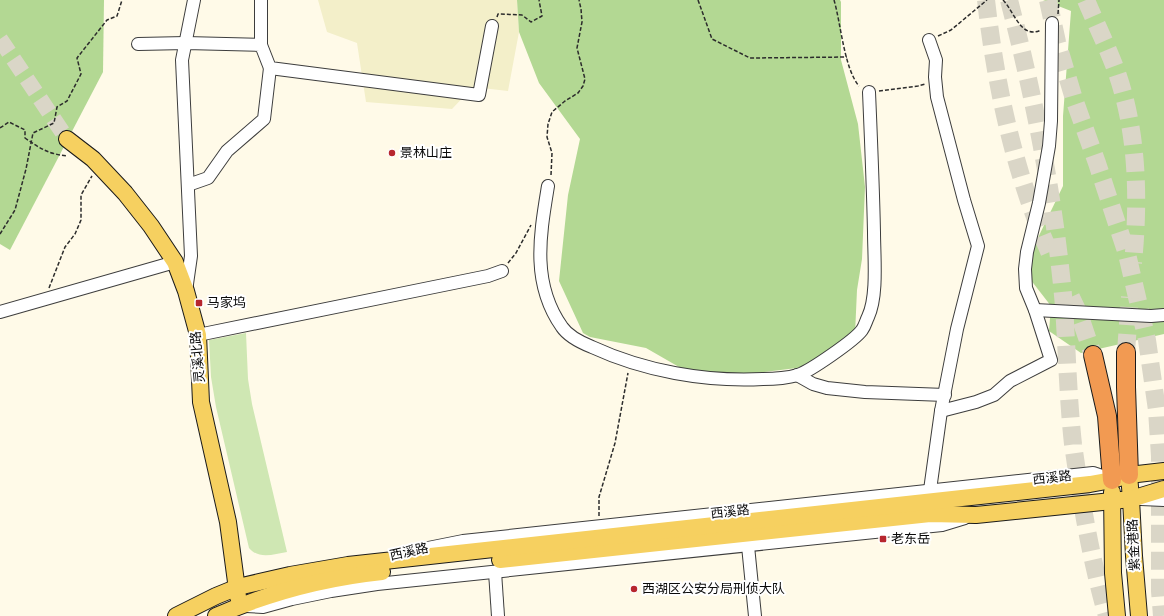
<svg xmlns="http://www.w3.org/2000/svg" width="1164" height="616" viewBox="0 0 1164 616" font-family="Spectral,'Noto Sans SC',serif">
	<style>
		.farmland { fill: #f3efc9 }
		.green { fill: #cfe7b3 }
		.forest { fill: #b3d893 }
		.lines { fill: none; stroke-linecap: round; stroke-linejoin: round }
		.major-tunnel { stroke: #dad6c7; stroke-width: 16; stroke-dasharray: 16 8; stroke-linecap: butt }
		.highway-tunnel { stroke: #dad6c7; stroke-width: 18; stroke-dasharray: 18 9; stroke-linecap: butt }
		.minor-casing { stroke: #3d3d3d; stroke-width: 14 }
		.major-casing { stroke: #1b1b1b; stroke-width: 18 }
		.highway-casing { stroke: #1b1b1b; stroke-width: 20 }
		.path { stroke: #2c2c2c; stroke-width: 1.5; stroke-dasharray: 4 2; stroke-linecap: butt }
		.minor { stroke: #fff; stroke-width: 12 }
		.major { stroke: #f6d060; stroke-width: 16 }
		.highway { stroke: #f29a52; stroke-width: 18 }
		.poi-dot { fill: #b7262e; stroke: #fff; stroke-width: 1.5 }
		.labels { text-anchor: middle; dominant-baseline: central; stroke-width: 4; stroke-linejoin: round; paint-order: stroke }
		.poi-label { font-size: 13px; fill: #0a0a0a; stroke: #fff; text-anchor: start }
		.street-label { font-size: 13px; fill: #0a0a0a; stroke: #fff }
	</style>
	<rect width="100%" height="100%" fill="#fffae8"/>
	<polygon class="farmland" points="318,0 517,0 519,32 508,91 473,87 452,109 366,102 357,43 327,32"/>
	<path class="green" d="M246 333 248 379 252 404 287 552C274 554 259 560 249 548L216 407 211 377 209 340Z"/>
	<g class="forest">
		<polygon points="0,0 104,0 103,72 10,250 0,244"/>
		<polygon points="517,0 840,0 841,2 841,60 858,124 865,187 862,259 857,290 855,334 805,367 731,376 686,371 646,348 590,337 583,333 559,281 568,195 580,139 539,83 519,32"/>
		<polygon points="1043,0 1164,0 1164,334 1081,353 1049,331 1051,306 1030,279 1033,248 1063,186 1063,116 1071,11"/>
	</g>
	<g class="lines">
		<polyline class="major-tunnel" points="0,39 67,139"/>
		<g class="highway-tunnel">
			<path d="M986 0C996 88 1015 177 1052 258"/>
			<path d="M1009 0C1035 100 1055 203 1064 306 1067 352 1068 398 1073 444 1081 501 1091 560 1107 616"/>
			<polyline points="1048,0 1057,42 1074,99 1097,163 1127,254 1147,340 1157,410 1160,456 1160,591 1162,616"/>
			<path d="M1086 0C1096 24 1108 48 1117 73 1138 134 1139 200 1133 263"/>
			<polyline points="1071,297 1079,314 1093,355"/>
			<polyline points="1126,352 1130,297"/>
		</g>
		<defs>
			<g id="minor">
				<polyline points="261,0 261,45"/>
				<polyline points="929,40 936,60 935,77 937,97 964,200 978,246 957,329 941,411 930,490"/>
				<polyline points="138,44 186,43 261,45 270,68 479,95 492,26"/>
				<polyline points="188,185 208,178 227,151 264,119 270,68"/>
				<path d="M548 186C540 235 531 283 562 327 568 336 582 343 592 347 644 371 705 382 763 379 774 379 787 378 798 375 810 371 855 340 862 330 865 326 866 321 868 317 878 296 874 256 874 232 873 185 871 139 869 92"/>
				<polyline points="186,291 191,256 182,60 194,0"/>
				<polyline points="1035,310 1151,316 1164,315"/>
				<polyline points="0,312 175,262"/>
				<polyline points="198,335 488,276 502,271"/>
				<polyline points="797,375 813,384 827,388 865,392 945,395"/>
				<polyline points="941,411 976,402 994,395 1010,381 1051,360 1035,310 1026,288 1025,269 1027,252 1039,203 1049,146 1051,121 1052,23"/>
				<polyline points="1141,499 1164,500"/>
				<polyline points="748,546 755,616"/>
				<polyline points="413,551 463,541 1093,473 1111,479"/>
				<polyline points="495,572 498,616"/>
				<polyline points="246,606 263,607 292,599 331,591 377,584 942,525 965,518"/>
			</g>
			<g id="major">
				<polyline points="67,139 93,159 125,193 151,226 175,262 186,291 198,335 201,402 228,522 238,597"/>
				<polyline points="1129,475 1131,499 1134,556 1139,616"/>
				<polyline points="1112,492 1113,573 1117,616"/>
				<polyline points="500,560 930,514 976,515 1112,501 1131,499 1164,489"/>
				<polyline points="176,616 216,596 238,587 290,575 348,565 1090,484 1112,480 1129,475 1164,471"/>
				<path d="M216 616C268 593 325 578 382 572"/>
			</g>
			<g id="highway">
				<polyline points="1126,352 1126,387 1129,475"/>
				<polyline points="1093,355 1107,416 1112,480"/>
			</g>
		</defs>
		<use href="#minor" class="minor-casing"/>
		<use href="#major" class="major-casing"/>
		<use href="#highway" class="highway-casing"/>
		<g class="path">
			<polyline points="698,0 712,39 750,58 847,57"/>
			<path d="M834 0C841 24 844 68 859 86"/>
			<path d="M1003 0C1014 11 1021 40 1041 30"/>
			<polyline points="1058,14 1059,0"/>
			<polyline points="497,17 498,14 522,15 531,22 542,16 539,0"/>
			<polyline points="938,36 951,30 987,0"/>
			<polyline points="879,91 918,86 925,84"/>
			<path d="M0 128 9 122 25 130V138C41 149 48 154 68 156"/>
			<polyline points="551,175 552,153 547,137 548,124 552,112 565,101 578,93 583,86 585,79 577,48 582,22 581,9 579,0"/>
			<polyline points="0,234 15,210 26,169 33,133 54,123 57,107 67,101 81,74 77,58 107,20 117,16 122,0"/>
			<polyline points="508,263 516,253 531,225"/>
			<polyline points="49,288 65,247 75,234 81,220 81,195 92,176"/>
			<polyline points="599,516 599,497 615,443 628,373"/>
		</g>
		<use href="#minor" class="minor"/>
		<use href="#major" class="major"/>
		<use href="#highway" class="highway"/>
	</g>
	<g class="poi-dot">
		<circle cx="392" cy="153" r="4"/>
		<rect x="195" y="299" width="8" height="8" rx="2"/>
		<rect x="879" y="535" width="8" height="8" rx="2"/>
		<circle cx="634" cy="589" r="4"/>
	</g>
	<g class="labels">
		<g class="poi-label">
			<text x="400" y="153">景林山庄</text>
			<text x="207" y="303">马家坞</text>
			<text x="891" y="539">老东岳</text>
			<text x="642" y="589">西湖区公安分局刑侦大队</text>
		</g>
		<g class="street-label">
			<text transform="translate(198 357) rotate(-95)">灵溪北路</text>
			<text transform="translate(1052 478) rotate(-6)">西溪路</text>
			<text transform="translate(730 512) rotate(-6)">西溪路</text>
			<text transform="translate(1134 545) rotate(-93)">紫金港路</text>
			<text transform="translate(409 552) rotate(-12)">西溪路</text>
		</g>
	</g>
</svg>
